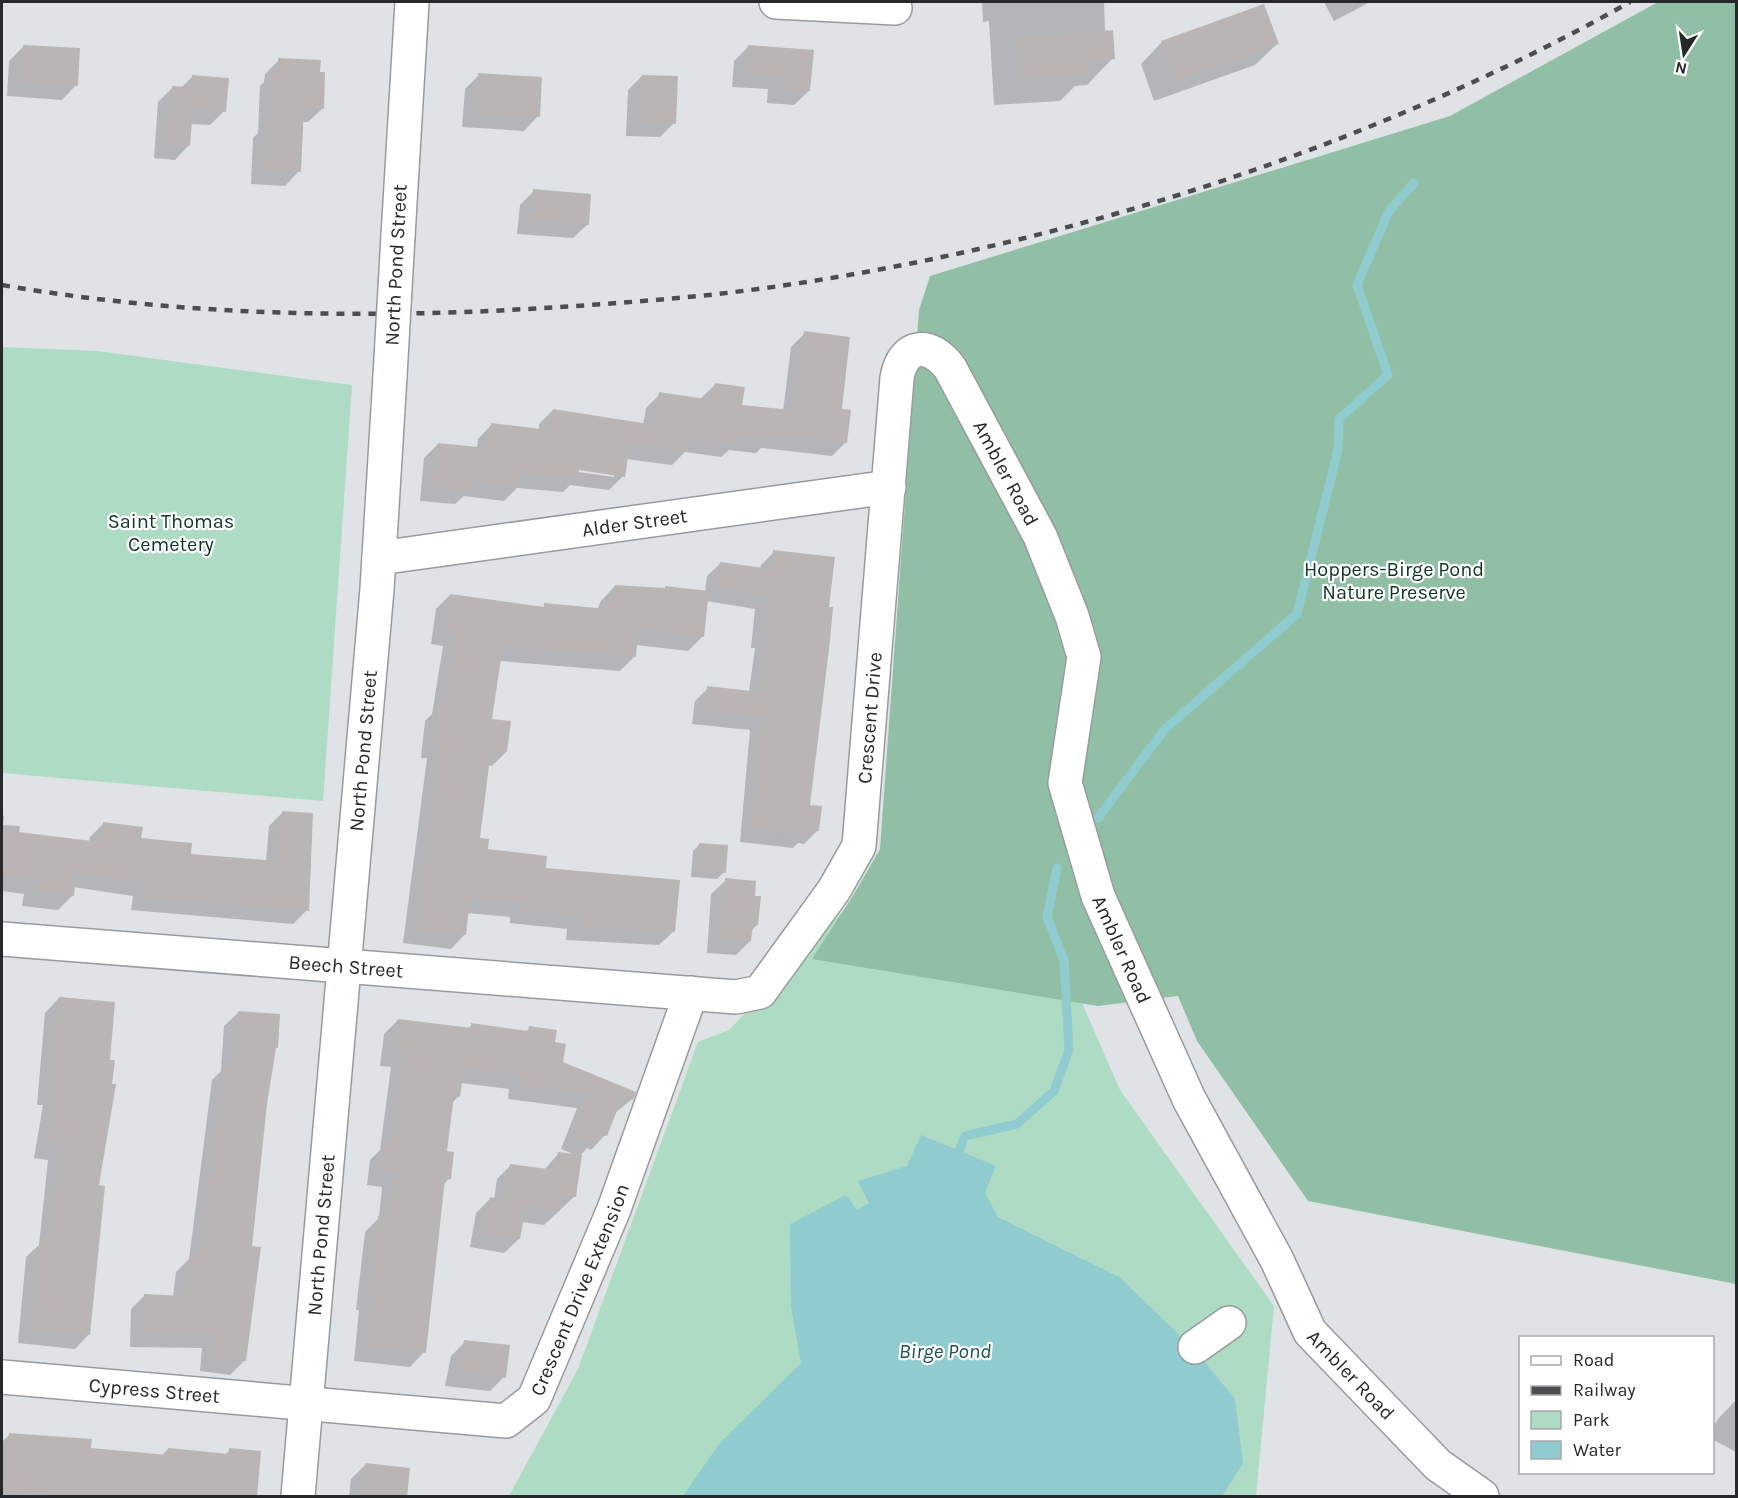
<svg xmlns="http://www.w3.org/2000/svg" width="1738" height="1498" viewBox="0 0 1738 1498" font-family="Karla,sans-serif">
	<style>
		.green { fill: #aedbc3 }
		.forest { fill: #90bfa6 }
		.water { fill: #90cccf }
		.shadow { fill: #0003; fill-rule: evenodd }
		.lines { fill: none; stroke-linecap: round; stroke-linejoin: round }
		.stream { stroke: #90cccf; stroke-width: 9 }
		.building { fill: #bab5b4 }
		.minor-casing { stroke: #989b9e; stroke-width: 36 }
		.minor { stroke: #fff; stroke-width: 33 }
		.rail { stroke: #4b4d4f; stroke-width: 4.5; stroke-dasharray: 8 8; stroke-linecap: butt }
		.minor-bridge-casing { stroke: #989b9e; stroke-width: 36; stroke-linecap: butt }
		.minor-bridge { stroke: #fff; stroke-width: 33 }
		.labels { text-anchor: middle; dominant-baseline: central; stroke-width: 4.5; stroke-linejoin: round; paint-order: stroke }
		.street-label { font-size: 20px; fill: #27282a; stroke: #fff }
		.park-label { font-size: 20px; fill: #0d3624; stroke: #fff }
		.water-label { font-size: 21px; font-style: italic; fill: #1c5154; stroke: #fff }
	</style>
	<rect width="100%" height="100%" fill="#e0e3e6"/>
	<g class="green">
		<polygon points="2,347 97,351 352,385 323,801 2,773"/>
		<polygon points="905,388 964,520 1015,849 1120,1090 1274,1306 1256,1496 509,1496 578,1369 698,1042 729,1030 849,905 889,851 907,618"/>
	</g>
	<polygon class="forest" points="1658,2 1736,2 1736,1284 1308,1201 1197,1041 1178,996 1098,1006 812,959 854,894 880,849 919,310 930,276 1450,116"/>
	<polygon class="water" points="921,1135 996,1166 985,1193 998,1217 1119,1277 1193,1348 1235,1399 1243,1464 1222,1496 683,1496 719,1444 801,1363 791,1307 790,1224 846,1195 857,1210 869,1203 858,1181 907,1166"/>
	<g class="shadow">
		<polygon points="982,2 1104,2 1105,32 1113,58 1087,85 1075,86 1060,101 994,105 989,21 983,22"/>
		<polygon points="1324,2 1370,2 1334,21"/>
		<polygon points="1162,42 1277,44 1255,65 1154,101 1141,64"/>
		<polygon points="24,46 76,85 62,100 7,96 9,61"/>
		<polygon points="748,47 809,91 794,105 767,103 768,89 732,87 734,61"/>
		<polygon points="279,60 319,74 323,108 308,122 302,122 299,171 285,186 251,184 253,138 258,133 260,86 264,82 265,74"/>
		<polygon points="479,75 538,116 524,131 462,127 465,89"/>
		<polygon points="642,76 674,123 660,137 626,136 628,90"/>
		<polygon points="192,77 224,111 210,125 191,124 189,145 175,160 154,158 158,102 173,87 181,88"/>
		<polygon points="534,191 588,224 573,238 517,234 520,205"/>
		<path d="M805 333 840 411 846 442 832 456 761 448 756 453 729 450 721 457 685 452 672 465 626 459 623 476 609 490 570 485 563 492 517 488 504 501 464 496 455 504 420 501 424 458 438 444 477 448 478 439 492 424 539 430V424L553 410 643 425 646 408 660 394 700 399 715 385 741 406 783 411 791 347ZM572 468 614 474V477L571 471Z"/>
		<polygon points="774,552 808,806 818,830 804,844 798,843 793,848 740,842 750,730 692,724 695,701 708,688 749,692 755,648 751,648 755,609 706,601 702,637 688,651 636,645 635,656 620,671 500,661 491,720 506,752 492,766 488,765 479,840 486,851 544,869 674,931 659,945 566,940 567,929 510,923 510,917 467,913 465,934 451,949 403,943 427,758 421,758 425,721 432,714 443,646 431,644 436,609 450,595 542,608 545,605 597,610 601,601 615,586 705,592 707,576 721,563 760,569 761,565"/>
		<polygon points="283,812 307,910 293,924 131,910 133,896 73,887 72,896 58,910 22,906 24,894 2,891 2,815 4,816 3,825 20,826 19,834 89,842 90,837 104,823 140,839 190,855 266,862 269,826"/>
		<polygon points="700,844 724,872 717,879 691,877 693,851"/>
		<polygon points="726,880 754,898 757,925 751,931 750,941 736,955 707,953 711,894"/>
		<polygon points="59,998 98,1187 89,1334 75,1349 18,1343 26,1257 39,1245 48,1160 34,1158 43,1105 37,1105 45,1013"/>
		<polygon points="239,1012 277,1047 274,1051 266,1104 251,1247 245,1360 230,1375 200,1371 202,1348 130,1347 131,1309 145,1295 173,1297 176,1272 189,1259 212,1080 221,1071 224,1026"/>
		<polygon points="398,1020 467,1029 472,1025 525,1032 530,1028 553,1044 562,1063 632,1099 615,1113 605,1135 591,1150 587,1148 580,1156 575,1196 544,1225 522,1222 519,1239 504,1253 470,1247 476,1213 491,1198 494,1199 497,1179 511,1165 544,1170 559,1153 576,1155 561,1149 577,1108 508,1099 509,1089 461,1083 459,1096 452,1103 445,1153 449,1179 443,1185 424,1352 410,1367 354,1361 359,1310 356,1310 365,1232 379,1218 382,1187 367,1185 370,1160 380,1150 391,1067 380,1066 384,1034"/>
		<polygon points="465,1342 504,1377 490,1391 445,1386 451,1356"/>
		<polygon points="1736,1400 1736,1452 1712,1439 1712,1429 1718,1419"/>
		<polygon points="9,1435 89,1449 161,1456 168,1449 225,1455 230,1450 256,1496 2,1496 2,1442"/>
		<polygon points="365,1465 405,1496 349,1496 351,1479"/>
	</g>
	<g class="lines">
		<g class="stream">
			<polyline points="1098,818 1165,729 1297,614 1338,450 1339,419 1388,375 1357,285 1389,211 1414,183"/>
			<polyline points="954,1162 965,1136 1017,1124 1054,1091 1069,1050 1064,960 1047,917 1057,868"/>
		</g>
	</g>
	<g class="building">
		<polygon points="1264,4 1279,44 1176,81 1161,41"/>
		<polygon points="1113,30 1115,59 1088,61 1088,75 1020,79 1017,37"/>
		<polygon points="23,45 80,48 78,86 21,82"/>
		<polygon points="748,45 814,50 810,91 781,89 782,76 746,73"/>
		<polygon points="278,58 321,60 320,72 325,72 324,109 304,108 301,172 264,170 267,122 271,122 274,70 278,70"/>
		<polygon points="478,73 542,77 540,117 476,113"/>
		<polygon points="192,75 229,78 226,112 193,109 190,146 167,144 172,86 191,87"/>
		<polygon points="642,75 678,76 676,124 639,122"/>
		<polygon points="533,189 591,194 589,225 531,220"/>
		<polygon points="804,331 850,337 842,409 851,410 847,443 772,434 771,440 738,435 737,444 690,438 688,452 630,444 625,477 579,470 578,479 521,473 519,487 471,481 470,491 433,488 438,443 488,448 491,423 550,430 553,409 655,425 659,392 712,400 715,383 745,387 742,405 792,410 793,404 795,404"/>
		<polygon points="773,550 835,557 829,607 833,607 830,641 810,805 822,806 819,831 811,830 808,835 752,829 763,717 705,711 707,686 760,692 767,636 764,635 767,596 716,588 720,562 771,569"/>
		<polygon points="615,585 665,588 665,586 709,591 704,637 638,629 636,657 503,646 492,719 511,721 507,752 491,750 480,838 489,839 488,849 547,856 546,868 680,880 675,932 580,926 581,915 523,910 524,903 470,898 466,935 417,930 440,744 434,744 439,706 445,706 456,632 445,630 450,594 544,607 544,603 608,609 609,595 614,596"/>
		<polygon points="282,811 313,813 309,911 144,897 146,882 76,873 74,896 36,892 37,880 2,876 2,830 100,842 103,822 143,827 141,838 192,843 191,854 278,861"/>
		<polygon points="699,843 728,845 726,873 697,870"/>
		<polygon points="725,878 756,881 755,896 761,896 758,925 753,925 751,941 720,939"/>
		<polygon points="59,997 115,1002 110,1060 115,1060 112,1084 116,1084 99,1185 105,1186 90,1335 32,1329 40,1241 52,1230 62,1146 47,1144 56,1091 51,1091"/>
		<polygon points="238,1011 280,1014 278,1048 276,1048 267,1104 252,1246 261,1247 246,1361 213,1358 216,1335 143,1334 144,1294 185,1296 190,1256 200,1257 226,1064 234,1065"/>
		<polygon points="398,1019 471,1028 471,1023 528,1031 529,1026 557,1030 555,1042 566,1044 563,1062 636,1092 633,1100 622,1098 607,1136 599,1134 595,1143 574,1134 590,1094 522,1085 523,1075 464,1068 460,1097 454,1096 447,1151 454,1152 451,1179 445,1179 426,1353 368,1347 372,1296 369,1296 378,1216 391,1217 396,1173 380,1171 383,1144 392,1145 404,1053 394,1052"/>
		<polygon points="558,1152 582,1155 576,1197 562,1195 560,1211 526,1206 520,1239 484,1233 490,1197 505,1200 510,1164 555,1170"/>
		<polygon points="464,1340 510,1345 506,1378 459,1372"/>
		<polygon points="9,1433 92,1439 91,1448 167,1455 168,1448 229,1454 229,1448 261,1451 257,1497 74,1497 2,1490"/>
		<polygon points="365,1463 410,1468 407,1497 361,1497"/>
	</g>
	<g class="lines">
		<defs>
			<g id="minor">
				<polyline points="776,2 895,8"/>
				<polyline points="398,236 412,2"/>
				<path id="s1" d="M379 558 889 487"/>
				<path id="s2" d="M2 939 736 997 760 992 834 890 859 846 897 378C903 343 930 341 950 368L1040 536 1072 616 1084 657 1065 783 1098 896 1189 1099 1277 1260 1310 1332 1438 1465 1482 1496"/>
				<polyline points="1195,1347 1229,1323"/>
				<path id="s3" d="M2 1377 506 1421 534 1399 614 1209 691 993"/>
				<path id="s4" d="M298 1496 377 589 390 376"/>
			</g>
		</defs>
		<use href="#minor" class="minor-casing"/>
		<use href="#minor" class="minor"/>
		<path class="rail" d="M2 285C163 313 327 318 490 311 566 307 642 302 718 294 1027 258 1359 155 1630 2"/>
		<defs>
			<polyline id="minor-bridge" points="390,376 398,236"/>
		</defs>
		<use href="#minor-bridge" class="minor-bridge-casing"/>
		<use href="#minor-bridge" class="minor-bridge"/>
	</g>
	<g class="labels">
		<g class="street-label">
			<text transform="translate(396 265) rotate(-87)">North Pond Street</text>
			<text stroke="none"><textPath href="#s2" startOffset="1602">Ambler Road</textPath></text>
			<text stroke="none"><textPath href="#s1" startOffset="258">Alder Street</textPath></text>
			<text stroke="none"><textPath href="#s2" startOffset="1066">Crescent Drive</textPath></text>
			<text stroke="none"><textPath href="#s4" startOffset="748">North Pond Street</textPath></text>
			<text stroke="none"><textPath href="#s2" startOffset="2106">Ambler Road</textPath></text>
			<text stroke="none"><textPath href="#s2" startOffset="345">Beech Street</textPath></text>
			<text stroke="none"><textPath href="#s4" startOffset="262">North Pond Street</textPath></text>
			<text stroke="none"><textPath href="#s3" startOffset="660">Crescent Drive Extension</textPath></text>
			<text stroke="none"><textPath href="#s2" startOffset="2592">Ambler Road</textPath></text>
			<text stroke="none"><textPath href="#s3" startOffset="153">Cypress Street</textPath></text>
		</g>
		<g class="park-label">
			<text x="171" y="521">Saint Thomas<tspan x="171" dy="23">Cemetery</tspan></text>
			<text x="1394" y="569">Hoppers-Birge Pond<tspan x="1394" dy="23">Nature Preserve</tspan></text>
		</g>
		<g class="water-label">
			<text x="945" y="1351">Birge Pond</text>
		</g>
	</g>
	<rect width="1738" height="1498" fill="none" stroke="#27282a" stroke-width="6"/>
	<rect x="1519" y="1336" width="195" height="138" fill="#ffffff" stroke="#a9a9aa" stroke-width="1.5"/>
	<rect x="1531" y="1356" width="30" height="9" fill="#ffffff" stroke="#a9a9aa" stroke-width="1.5"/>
	<text x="1573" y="1366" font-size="18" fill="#27282a">Road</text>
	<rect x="1531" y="1386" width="30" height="9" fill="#4b4d4f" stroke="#a9a9aa" stroke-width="1.5"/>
	<text x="1573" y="1396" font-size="18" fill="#27282a">Railway</text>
	<rect x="1531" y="1411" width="30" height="18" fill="#aedbc3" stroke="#a9a9aa" stroke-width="1.5"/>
	<text x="1573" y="1426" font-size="18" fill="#27282a">Park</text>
	<rect x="1531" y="1441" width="30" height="18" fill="#90cccf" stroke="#a9a9aa" stroke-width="1.5"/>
	<text x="1573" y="1456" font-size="18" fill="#27282a">Water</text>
	<g transform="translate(1684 54) rotate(192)" stroke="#ffffff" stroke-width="4.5" paint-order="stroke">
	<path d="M0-4.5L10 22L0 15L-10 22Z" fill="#27282a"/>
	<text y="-9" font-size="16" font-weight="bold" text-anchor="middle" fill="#27282a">N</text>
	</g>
</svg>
